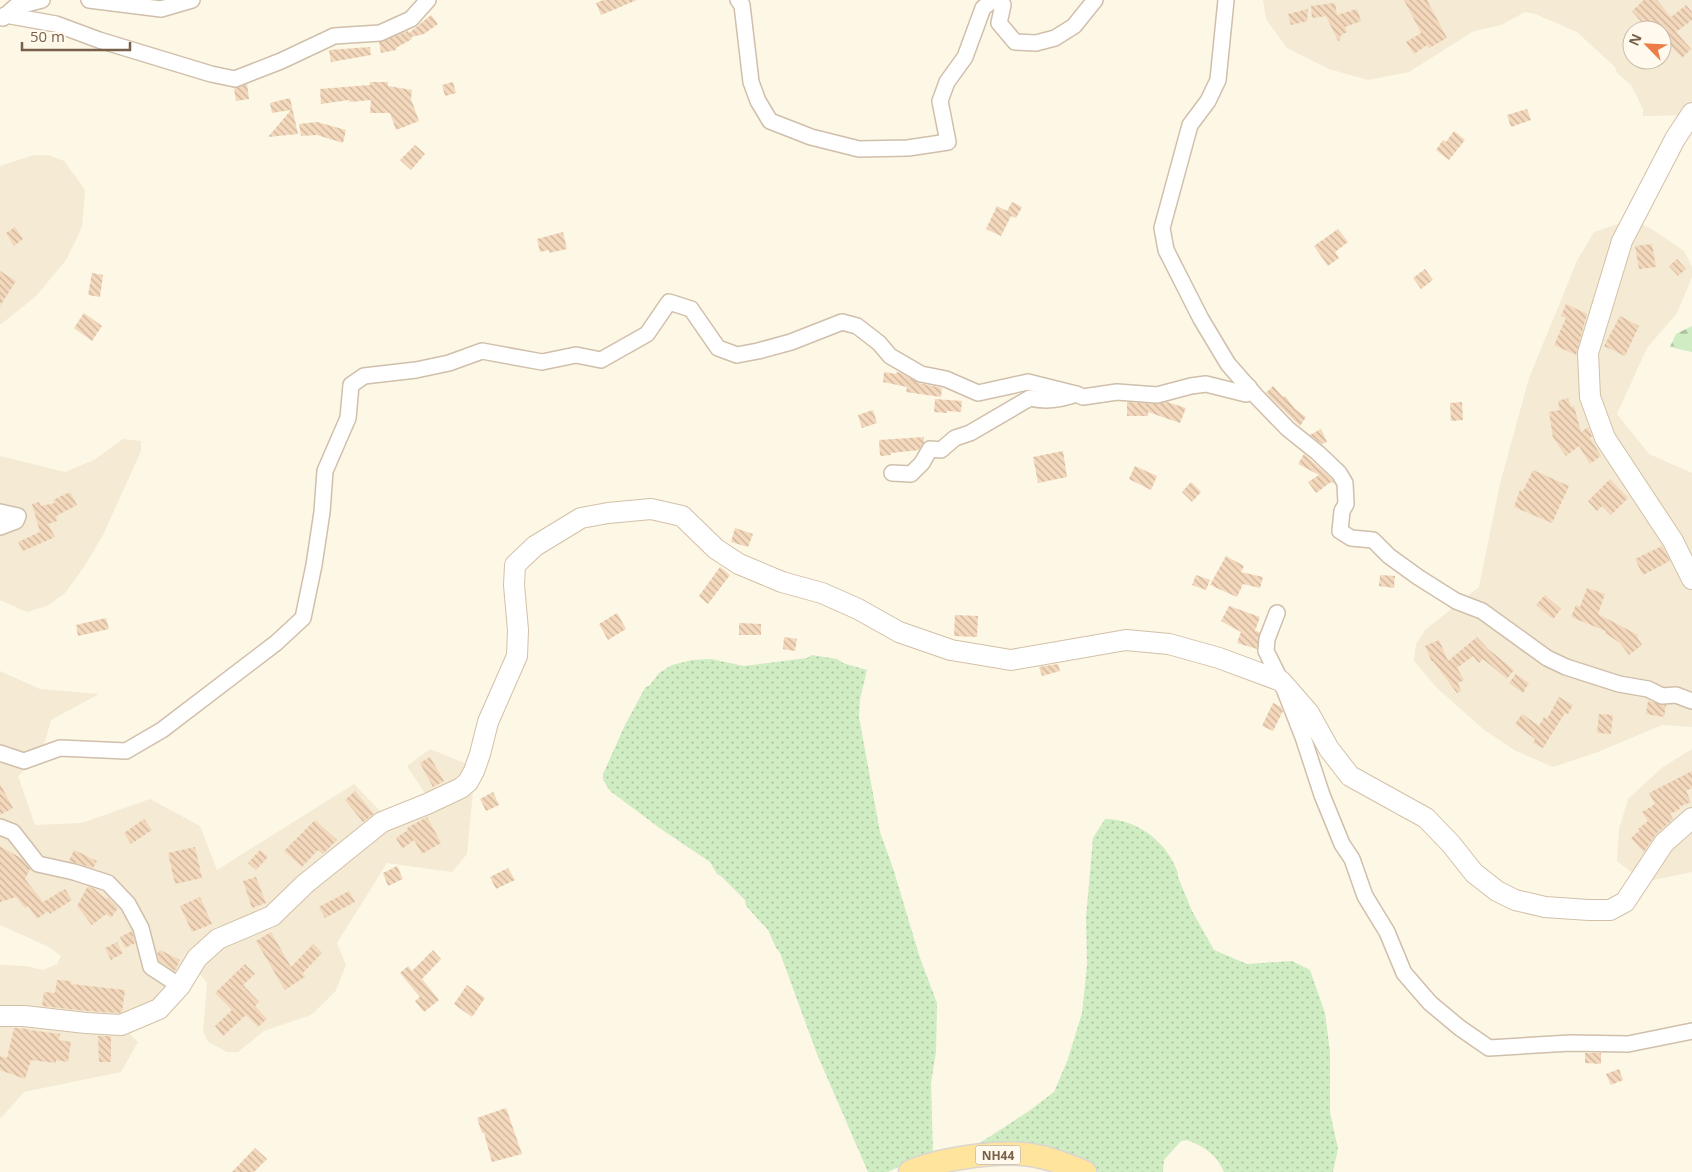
<svg xmlns="http://www.w3.org/2000/svg" width="1692" height="1172" viewBox="0 0 1692 1172" font-family="'Open Sans',sans-serif">
	<style>
		.residential { fill: #f5ead3; fill-rule: evenodd }
		.grass { fill: url(#grass-dots) }
		.forest { fill: url(#forest-firs) }
		.building { fill: url(#building-back-hatch) }
		.lines { fill: none; stroke-linecap: round; stroke-linejoin: round }
		.minor-casing { stroke: #d0bfab; stroke-width: 18 }
		.secondary-casing { stroke: #d3c0a8; stroke-width: 22 }
		.primary-casing { stroke: #dcd5d0; stroke-width: 25 }
		.minor { stroke: #fff; stroke-width: 15 }
		.secondary { stroke: #fff; stroke-width: 20 }
		.primary { stroke: #ffe59b; stroke-width: 22 }
		.labels { text-anchor: middle; dominant-baseline: central; stroke-width: 4; stroke-linejoin: round; paint-order: stroke }
		.shield { fill: #fffaed; stroke: #a08e7a; stroke-width: 1 }
		.shield-label { font-size: 12px; font-weight: bold; fill: #785f49 }
	</style>
	<defs>
		<pattern id="grass-dots" width="8" height="8" patternUnits="userSpaceOnUse" patternTransform="scale(1.25)"><rect width="8" height="8" fill="#cfecc3"/><path d="M2 2h.1M6 6h.1" fill="none" stroke="#adc2a0" stroke-width="1.8" stroke-linecap="round"/></pattern>
		<pattern id="forest-firs" width="22" height="20" patternUnits="userSpaceOnUse" patternTransform="scale(1.25)"><rect width="22" height="20" fill="#cfecc3"/><path d="M5 1l3.5 6h-7zM16 11l3.5 6h-7z" fill="#adc2a0"/></pattern>
		<pattern id="building-back-hatch" width="6" height="6" patternUnits="userSpaceOnUse" patternTransform="scale(1.25)"><rect width="6" height="6" fill="#f4d8bc"/><path d="M-1 5l2 2M0 0l6 6M5-1l2 2" fill="none" stroke="#cab29b"/></pattern>
	</defs>
	<rect width="100%" height="100%" fill="#fdf7e5"/>
	<g class="residential">
		<path d="M1263 0H1692V115L1643 116V109L1631 85 1617 73 1615 67 1577 32 1535 14 1525 12 1501 25 1474 31 1409 72 1368 80 1329 69 1287 48 1266 19ZM1632 30H1662V60H1632Z"/>
		<polygon points="34,155 48,155 64,161 85,190 82,227 66,260 36,296 0,325 0,166"/>
		<polygon points="1633,219 1658,233 1684,251 1692,267 1692,277 1677,313 1647,348 1617,414 1649,454 1692,473 1692,727 1662,725 1598,752 1553,767 1516,751 1483,729 1436,687 1414,661 1416,644 1425,630 1479,587 1500,484 1529,378 1577,261 1594,232"/>
		<polygon points="123,439 141,441 141,451 103,535 84,567 65,593 47,606 27,612 0,600 0,456 65,472 94,460"/>
		<polygon points="0,671 40,689 99,694 51,720 41,756 18,776 35,825 82,823 150,799 200,826 217,870 354,784 382,813 426,795 407,766 430,749 467,764 457,778 474,781 467,854 452,872 387,863 337,943 346,965 335,992 311,1015 264,1031 238,1052 227,1052 208,1042 203,1031 207,983 200,974 160,1018 126,1030 138,1042 121,1072 24,1092 2,1117 0,1118 0,965 26,966 43,970 57,964 61,956 49,947 0,925"/>
		<polygon points="1692,749 1692,872 1644,882 1617,861 1619,829 1628,799 1663,767"/>
	</g>
	<g class="grass">
		<polygon points="812,655 837,659 843,663 867,670 860,699 859,717 880,832 893,868 920,958 937,1003 936,1052 931,1083 933,1156 906,1163 888,1172 868,1172 817,1054 780,953 776,948 768,930 746,906 745,900 721,876 717,874 710,862 661,829 610,791 603,780 603,774 625,725 645,688 650,685 659,673 672,665 692,660 711,659 744,666 807,658"/>
		<path d="M1105 819C1132 819 1157 835 1171 858 1174 865 1178 869 1178 877L1192 911 1214 950 1247 964 1292 961 1310 970 1325 1013 1330 1052V1112L1338 1149 1333 1172H1224C1217 1155 1204 1146 1187 1140L1181 1141 1164 1160 1163 1172H1098L1075 1157 969 1150 1029 1111 1054 1092 1068 1059 1082 1013 1087 965 1086 918 1093 838Z"/>
	</g>
	<polygon class="forest" points="1692,326 1692,352 1670,347 1676,334"/>
	<g class="building">
		<polygon points="603,0 637,0 601,15 596,3"/>
		<polygon points="1404,0 1427,0 1447,38 1429,48 1427,45 1414,54 1406,42 1421,33"/>
		<polygon points="1644,0 1657,0 1671,17 1686,5 1692,12 1692,20 1676,32 1691,49 1682,58 1662,36 1662,30 1648,30 1632,11"/>
		<polygon points="1335,3 1337,15 1357,9 1361,21 1345,27 1347,32 1340,36 1341,40 1338,41 1326,16 1312,18 1311,6"/>
		<polygon points="1308,9 1307,21 1291,25 1288,14"/>
		<polygon points="431,15 438,24 424,34 411,37 412,39 396,48 396,50 381,53 379,42 408,31 409,33"/>
		<polygon points="370,47 371,55 331,62 329,50"/>
		<polygon points="370,82 388,82 388,86 412,90 411,99 419,121 396,130 390,113 370,113 371,100 350,102 349,100 321,104 320,89 370,85"/>
		<polygon points="453,82 456,93 445,96 442,85"/>
		<polygon points="247,84 249,99 236,101 234,88"/>
		<polygon points="290,98 298,134 268,137 291,110 272,113 270,103"/>
		<polygon points="1527,109 1531,120 1511,127 1507,115"/>
		<polygon points="317,122 346,130 343,143 317,135 301,136 299,124"/>
		<polygon points="1454,131 1465,140 1449,160 1436,150 1443,140 1446,142"/>
		<polygon points="415,145 425,154 411,170 400,160"/>
		<polygon points="1012,202 1022,207 1016,218 1011,216 1001,236 986,229 997,206 1007,211"/>
		<polygon points="15,227 23,239 14,246 6,233"/>
		<polygon points="1338,229 1348,242 1335,252 1339,258 1328,266 1314,246"/>
		<polygon points="563,232 567,249 549,253 549,250 540,252 537,239"/>
		<polygon points="1652,244 1656,267 1639,269 1635,246"/>
		<polygon points="1677,259 1686,269 1678,276 1669,266"/>
		<polygon points="1425,269 1433,280 1421,289 1413,278"/>
		<polygon points="0,271 16,281 0,306"/>
		<polygon points="92,273 103,275 100,297 88,295"/>
		<polygon points="1566,304 1587,314 1576,355 1554,345 1566,318 1561,316"/>
		<polygon points="84,313 102,326 92,341 74,328"/>
		<polygon points="1620,316 1639,326 1625,356 1604,346"/>
		<polygon points="884,372 896,374 897,372 901,373 919,383 942,388 941,397 906,392 907,387 883,382"/>
		<polygon points="1273,386 1283,397 1285,396 1295,409 1306,417 1300,426 1266,393"/>
		<polygon points="1568,398 1571,407 1574,406 1581,432 1588,427 1592,436 1590,438 1601,456 1590,464 1579,446 1566,456 1553,438 1549,412 1560,410 1558,401"/>
		<polygon points="935,399 962,401 961,412 947,411 947,413 934,412"/>
		<polygon points="1127,402 1157,404 1167,402 1186,408 1180,423 1148,412 1148,416 1127,416"/>
		<polygon points="1462,402 1463,420 1451,421 1450,403"/>
		<polygon points="873,410 877,423 862,428 858,415"/>
		<polygon points="1321,429 1327,442 1322,444 1310,435"/>
		<polygon points="924,437 924,442 919,450 891,453 891,455 880,456 879,440"/>
		<polygon points="1063,451 1067,477 1038,483 1033,457"/>
		<polygon points="1304,454 1332,479 1335,484 1331,482 1316,493 1308,482 1319,475 1298,464"/>
		<polygon points="1135,466 1157,476 1151,490 1129,479"/>
		<polygon points="1533,470 1569,486 1552,523 1514,507 1520,490 1523,491"/>
		<polygon points="1610,479 1628,498 1611,515 1602,506 1597,511 1588,501"/>
		<polygon points="1191,482 1201,492 1192,502 1182,492"/>
		<polygon points="70,492 77,505 56,516 57,521 48,524 55,537 23,551 18,542 40,532 32,504 39,502 41,506 55,503 53,500"/>
		<polygon points="735,528 753,534 748,547 731,542"/>
		<polygon points="1662,546 1670,561 1643,575 1635,559"/>
		<polygon points="1226,556 1244,566 1241,572 1263,577 1260,588 1243,584 1237,597 1210,585"/>
		<polygon points="720,567 730,575 708,604 699,596"/>
		<polygon points="1196,575 1210,580 1206,590 1192,585"/>
		<polygon points="1380,575 1395,576 1394,588 1379,586"/>
		<polygon points="1587,588 1605,594 1598,614 1638,635 1637,637 1642,645 1629,655 1620,643 1605,633 1606,631 1571,617 1576,605 1580,607"/>
		<polygon points="1545,595 1561,609 1553,619 1536,605"/>
		<polygon points="1229,606 1260,617 1255,631 1260,632 1257,649 1237,643 1241,632 1221,621"/>
		<polygon points="617,613 626,629 608,640 599,624"/>
		<polygon points="955,615 978,616 977,637 954,636"/>
		<polygon points="106,618 109,629 78,636 76,625"/>
		<polygon points="739,623 761,624 761,635 739,635"/>
		<polygon points="784,637 797,639 795,651 783,649"/>
		<polygon points="1477,637 1488,649 1514,670 1507,679 1483,659 1479,663 1473,656 1457,668 1464,680 1458,683 1461,691 1457,693 1433,661 1432,662 1425,646 1439,640 1448,661"/>
		<polygon points="1058,664 1060,671 1042,676 1039,667"/>
		<polygon points="1516,674 1529,683 1523,693 1509,683"/>
		<polygon points="1559,697 1573,705 1568,714 1565,713 1543,748 1533,743 1535,739 1515,724 1522,714 1539,726 1544,717 1547,719"/>
		<polygon points="1648,701 1666,705 1664,717 1646,714"/>
		<polygon points="1273,703 1281,707 1283,711 1273,731 1262,726"/>
		<polygon points="1599,714 1613,715 1611,734 1597,733"/>
		<polygon points="430,757 444,781 433,787 420,763"/>
		<polygon points="1692,771 1692,788 1686,791 1691,802 1679,807 1680,809 1670,814 1673,819 1656,834 1644,852 1631,838 1640,830 1638,829 1648,821 1642,812 1655,804 1649,793"/>
		<polygon points="0,784 13,808 0,815"/>
		<polygon points="355,791 374,814 363,822 345,800"/>
		<polygon points="493,792 499,805 486,811 480,799"/>
		<polygon points="427,817 441,843 422,854 414,840 402,849 396,838 408,830 407,828"/>
		<polygon points="144,819 152,830 131,844 124,833"/>
		<polygon points="315,820 337,840 323,854 318,850 302,867 284,851"/>
		<polygon points="0,846 22,859 30,869 25,879 43,902 65,889 72,900 50,914 48,911 37,919 28,906 25,908 16,897 0,902"/>
		<polygon points="195,847 202,878 175,884 168,853"/>
		<polygon points="74,850 97,861 93,868 69,861"/>
		<polygon points="260,850 268,857 256,870 248,863"/>
		<polygon points="397,866 403,879 388,886 383,873"/>
		<polygon points="508,868 515,880 496,889 490,877"/>
		<polygon points="256,877 266,903 252,908 243,881"/>
		<polygon points="88,886 93,888 106,899 108,897 118,908 111,918 106,914 92,925 77,906"/>
		<polygon points="349,891 355,902 325,918 319,907"/>
		<polygon points="200,897 212,924 192,932 180,906"/>
		<polygon points="132,931 135,943 125,948 120,937"/>
		<polygon points="271,932 291,967 313,944 322,953 302,974 306,976 285,990 256,941"/>
		<polygon points="117,942 123,953 111,960 105,948"/>
		<polygon points="160,950 180,960 175,971 159,961 157,954"/>
		<polygon points="433,950 441,959 422,979 439,1000 424,1012 415,1001 420,997 400,973 408,966 412,971"/>
		<polygon points="245,964 255,974 243,985 259,1002 255,1006 267,1019 258,1027 246,1015 223,1036 215,1026 232,1010 215,993"/>
		<polygon points="57,980 71,981 71,984 125,990 122,1012 119,1013 87,1011 42,1006 44,992 55,993"/>
		<polygon points="467,985 485,998 472,1017 454,1004"/>
		<polygon points="14,1028 29,1029 29,1030 60,1034 59,1040 71,1042 68,1062 56,1060 56,1063 31,1060 25,1079 0,1070 0,1056 7,1058"/>
		<polygon points="98,1036 111,1036 111,1062 99,1062"/>
		<polygon points="1585,1053 1601,1053 1601,1064 1585,1063"/>
		<polygon points="1619,1069 1623,1080 1611,1085 1606,1074"/>
		<polygon points="506,1108 522,1154 492,1162 484,1133 482,1133 477,1118"/>
		<polygon points="255,1148 267,1159 254,1172 232,1172"/>
	</g>
	<g class="lines">
		<defs>
			<g id="minor">
				<polyline points="89,0 161,9 192,0"/>
				<polyline points="738,0 742,5 751,82 758,101 770,121 811,137 859,149 908,148 948,142 940,101 947,82 965,57 983,8 993,0 1003,5 999,23 1015,42 1036,43 1055,38 1074,26 1095,0"/>
				<polyline points="1226,0 1218,80 1208,101 1190,125 1162,228 1166,250 1201,319 1228,364 1256,396 1288,429 1318,453 1339,473 1345,483 1346,504 1342,511 1340,531 1351,538 1373,540 1389,556 1418,577 1456,601 1482,611 1547,658 1566,667 1619,684 1648,689 1662,696 1676,695 1692,701"/>
				<polyline points="5,15 56,24 99,40 211,74 235,79 281,61 334,36 380,33 411,19 428,0"/>
				<polyline points="3,18 15,7 42,0"/>
				<path d="M892 473 911 474 922 463 930 449 941 450 955 438 970 433 1030 398C1046 402 1060 400 1076 394L1083 397 1117 392 1157 395 1191 386 1206 384 1246 394 1249 387"/>
				<polyline points="0,512 18,516 16,521 0,527"/>
				<polyline points="1277,613 1267,639 1266,651 1281,681 1303,737 1322,795 1342,844 1352,859 1365,896 1387,932 1404,973 1430,1003 1460,1028 1489,1048 1570,1043 1628,1044 1692,1031"/>
				<polyline points="0,753 24,761 60,748 126,751 162,730 276,643 303,618 314,565 322,512 325,471 348,418 351,385 364,376 416,370 449,363 482,351 542,362 576,355 601,360 647,334 669,302 691,309 718,348 737,355 758,351 791,342 842,322 857,326 879,343 890,356 921,374 946,379 978,393 1028,382 1076,394"/>
				<polyline points="0,827 13,832 38,864 74,872 108,883 128,904 141,928 151,967 180,986"/>
			</g>
			<g id="secondary">
				<polyline points="1692,113 1675,139 1622,241 1588,353 1590,397 1605,438 1673,541 1692,579"/>
				<polyline points="0,1016 24,1016 86,1023 121,1025 159,1009 180,986 197,958 218,939 272,916 305,884 382,822 427,804 461,788 468,782 474,771 480,754 488,722 517,656 518,630 514,585 515,565 535,546 581,518 608,513 651,509 682,516 716,549 739,564 782,582 822,593 858,609 899,632 951,650 1011,660 1126,640 1169,644 1219,658 1281,681 1309,713 1329,749 1350,776 1426,818 1451,844 1474,873 1497,891 1515,900 1545,907 1589,910 1610,910 1625,902 1664,843 1692,818"/>
			</g>
			<path id="primary" d="M910 1172C938 1159 991 1152 1021 1154 1043 1155 1064 1164 1085 1172"/>
		</defs>
		<use href="#minor" class="minor-casing"/>
		<use href="#secondary" class="secondary-casing"/>
		<use href="#primary" class="primary-casing"/>
		<use href="#minor" class="minor"/>
		<use href="#secondary" class="secondary"/>
		<use href="#primary" class="primary"/>
	</g>
	<g class="labels">
		<rect class="shield" x="975.5" y="1145.5" width="45" height="19" rx="4"/>
		<g class="shield-label">
			<text x="998" y="1155">NH44</text>
		</g>
	</g>
	<g transform="translate(1647 45) rotate(294)"><circle r="24" fill="#fffaed" stroke="#c9bcab"/>
	<path d="M0-4L9 19L0 12L-9 19Z" fill="#ed7d45"/>
	<text y="-8" font-size="14" font-weight="bold" text-anchor="middle" fill="#785f49">N</text>
	</g>
	<path d="M22 42v8h108v-8" fill="none" stroke="#785f49" stroke-width="2.5"/>
	<text x="30" y="42" font-size="15" fill="#785f49" stroke="#fffaed" stroke-width="4" paint-order="stroke">50 m</text>
</svg>
